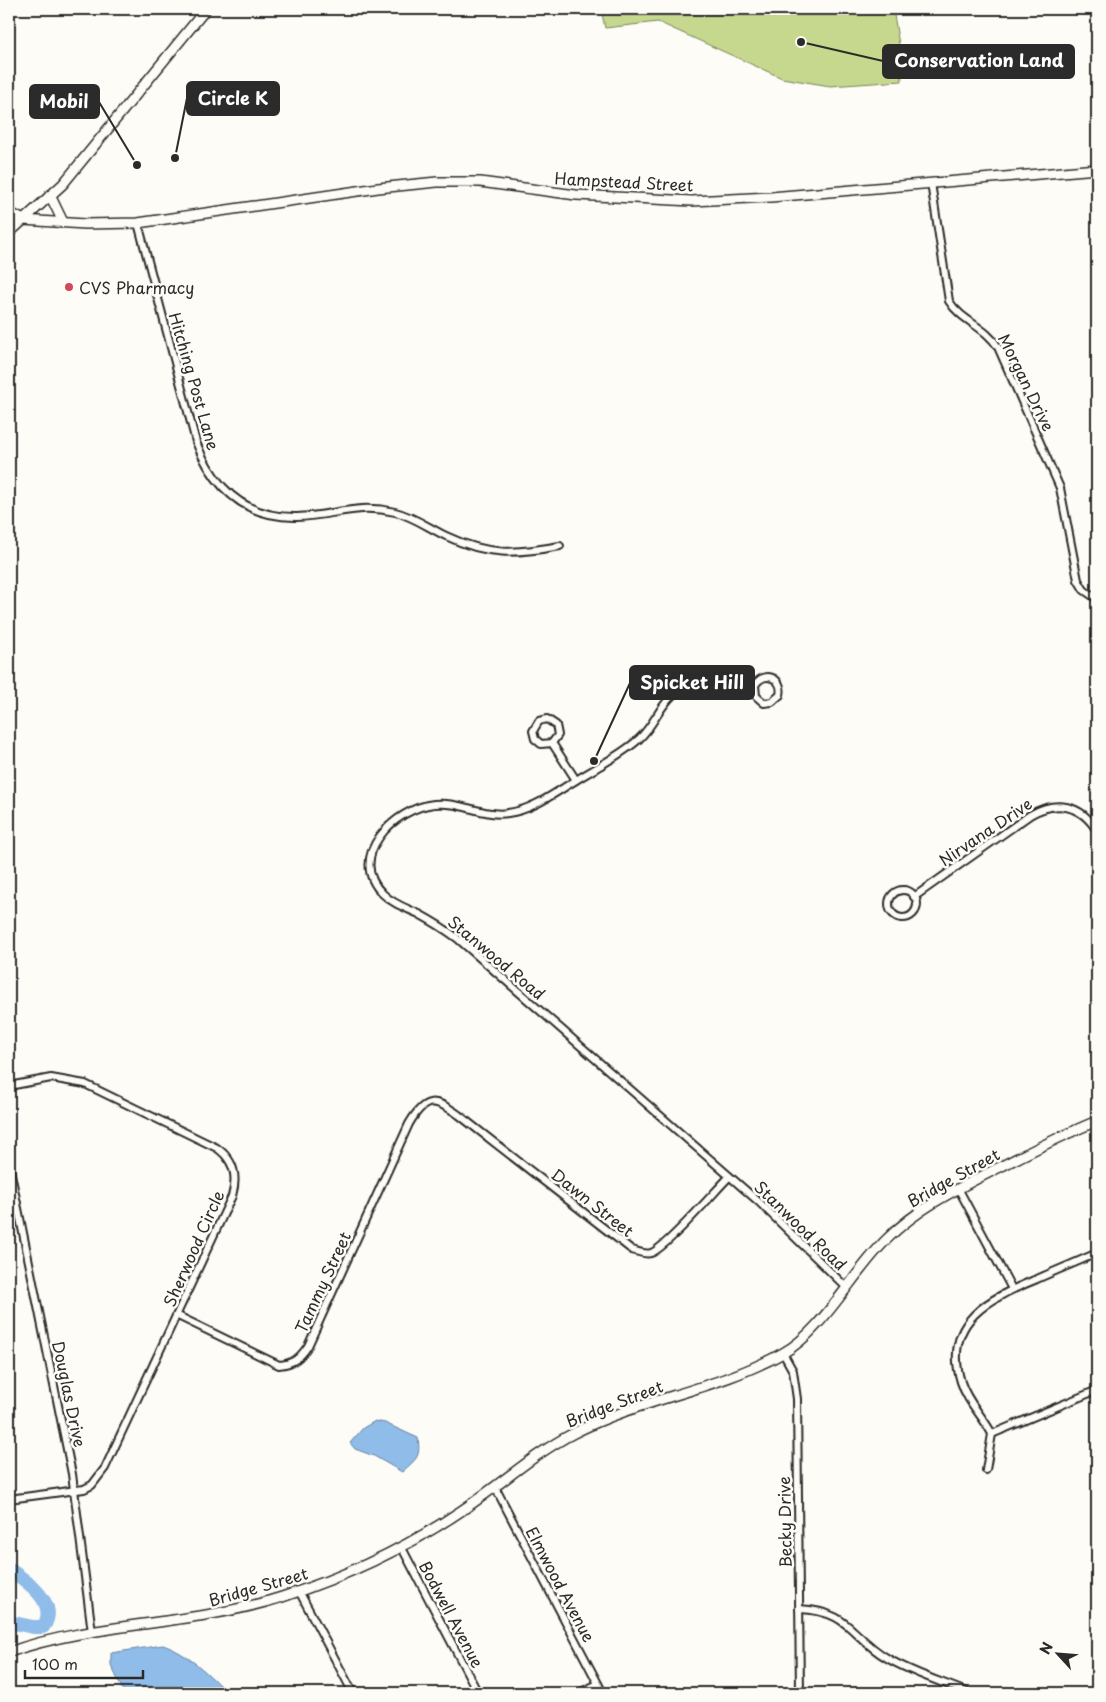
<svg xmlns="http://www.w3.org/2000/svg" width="1106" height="1702" viewBox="0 0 1106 1702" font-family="'Playpen Sans',sans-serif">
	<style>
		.green { fill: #c5d88d; stroke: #78825c }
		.water { fill: #8fbce9; stroke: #67829d }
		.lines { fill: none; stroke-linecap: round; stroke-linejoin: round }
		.river { stroke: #8fbce9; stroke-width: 14 }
		.street-casing { stroke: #2b2b2b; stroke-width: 10 }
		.secondary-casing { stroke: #2b2b2b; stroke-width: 12 }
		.street { stroke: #fdfcf7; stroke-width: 6 }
		.secondary { stroke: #fdfcf7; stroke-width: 9 }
		.poi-dot { fill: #d1495b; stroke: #fdfcf7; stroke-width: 2 }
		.labels { text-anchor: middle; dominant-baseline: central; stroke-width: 5; stroke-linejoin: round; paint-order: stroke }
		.street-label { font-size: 16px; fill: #2b2b2b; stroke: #fdfcf7 }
		.poi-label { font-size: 16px; fill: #2b2b2b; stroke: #fdfcf7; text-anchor: start }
		.leader { fill: none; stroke: #2b2b2b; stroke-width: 2 }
		.callout-dot { fill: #2b2b2b; stroke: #fdfcf7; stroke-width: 2 }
		.callout { fill: #2b2b2b; stroke: #2b2b2b; stroke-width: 2 }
		.callout-label { font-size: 18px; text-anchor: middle; font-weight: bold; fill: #fff }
	</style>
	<rect width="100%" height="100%" fill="#fdfcf7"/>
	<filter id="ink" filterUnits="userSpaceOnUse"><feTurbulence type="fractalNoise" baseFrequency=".02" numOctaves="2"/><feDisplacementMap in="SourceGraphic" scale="10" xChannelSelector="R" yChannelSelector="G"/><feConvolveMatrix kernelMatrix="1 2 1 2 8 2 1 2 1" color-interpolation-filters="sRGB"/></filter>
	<g filter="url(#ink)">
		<polygon class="green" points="601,9 893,9 901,56 902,81 830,86 782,78 658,22 605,28"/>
		<g class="water">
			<path d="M375 1421 385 1423 418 1438C421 1458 416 1459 402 1472L374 1456 355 1449 350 1443 363 1428Z"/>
			<path d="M163 1645C187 1653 210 1675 227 1693H124L111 1665V1653Z"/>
		</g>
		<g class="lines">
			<path class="river" d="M9 1569C27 1581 60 1604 43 1627H33L9 1622"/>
			<defs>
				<g id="street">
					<path d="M931 183 949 301C961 321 986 327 998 347L1060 488 1078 580 1084 590 1097 599"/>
					<path d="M138 223 196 442C214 488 245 518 297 517 334 516 356 503 395 512 413 516 429 528 446 536 488 556 516 554 560 546"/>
					<path d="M755 685 756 696 764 703 772 702 780 695C784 678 764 670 755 685 721 673 687 674 664 705 655 717 650 729 639 739 620 756 595 768 573 782 553 794 532 810 508 813 483 817 460 801 434 804 395 808 345 857 383 894 393 904 406 908 419 914 432 921 445 929 457 938L759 1202 846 1287"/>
					<polyline points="552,743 558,735 556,725 547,719 539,721 533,731 535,739 541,744 552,743 576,780"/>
					<circle cx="903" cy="904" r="14"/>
					<path d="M914 897 1030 815C1056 800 1081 804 1097 831"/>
					<path d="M9 1086 51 1078 85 1084 217 1148C234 1160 238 1176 232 1196L105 1468 92 1485 84 1489 9 1499"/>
					<polyline points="9,1164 72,1474 92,1632"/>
					<polyline points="958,1188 1012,1289"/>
					<path d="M178 1316 279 1365C293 1364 300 1358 308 1346L409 1124C425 1096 435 1098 459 1115L632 1250C639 1252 645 1255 651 1253 666 1248 715 1191 729 1177"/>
					<polyline points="783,1353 793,1371 797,1399 800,1693"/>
					<polyline points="992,1434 1097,1390"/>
					<path d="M986 1470 992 1434C983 1416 967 1402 961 1382 942 1321 990 1298 1037 1279 1057 1270 1077 1262 1097 1253"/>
					<polyline points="495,1487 603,1693"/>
					<polyline points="402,1548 478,1693"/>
					<polyline points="299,1591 353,1693"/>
					<path d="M799 1609C850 1611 850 1636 887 1658 912 1673 942 1682 969 1693"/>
					<polyline points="579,1693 598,1684"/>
				</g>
				<g id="secondary">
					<polyline points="50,195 63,222"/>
					<polyline points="9,212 23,220 85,224 138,223 378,188 437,182 480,182 576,195 692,201 771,197 1097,169"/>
					<polyline points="9,233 63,184 206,9"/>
					<path d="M9 1652C98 1621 193 1626 282 1597 347 1576 405 1549 461 1511 499 1486 533 1454 574 1433 640 1399 717 1390 783 1353 823 1331 853 1272 887 1239 920 1206 961 1187 1002 1166 1033 1150 1065 1134 1097 1121"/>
				</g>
			</defs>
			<use href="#street" class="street-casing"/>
			<use href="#secondary" class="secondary-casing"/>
			<use href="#street" class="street"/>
			<use href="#secondary" class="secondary"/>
		</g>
	</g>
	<circle class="poi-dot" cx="69" cy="287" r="5"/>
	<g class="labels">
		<g class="street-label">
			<text transform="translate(624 181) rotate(3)">Hampstead Street</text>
			<text transform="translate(195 381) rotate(74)">Hitching Post Lane</text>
			<text transform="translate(1027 382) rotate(64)">Morgan Drive</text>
			<text transform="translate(985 831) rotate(-34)">Nirvana Drive</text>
			<text transform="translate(497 957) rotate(40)">Stanwood Road</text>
			<text transform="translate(953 1177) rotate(-29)">Bridge Street</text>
			<text transform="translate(593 1202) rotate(38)">Dawn Street</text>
			<text transform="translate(801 1225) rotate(44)">Stanwood Road</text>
			<text transform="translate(193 1248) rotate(-66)">Sherwood Circle</text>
			<text transform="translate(322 1282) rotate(-65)">Tammy Street</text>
			<text transform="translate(70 1394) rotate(78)">Douglas Drive</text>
			<text transform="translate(614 1403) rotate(-21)">Bridge Street</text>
			<text transform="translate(784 1522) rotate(-91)">Becky Drive</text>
			<text transform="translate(561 1584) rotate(62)">Elmwood Avenue</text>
			<text transform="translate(258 1586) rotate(-16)">Bridge Street</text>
			<text transform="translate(452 1614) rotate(62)">Bodwell Avenue</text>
		</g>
		<g class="poi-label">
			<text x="79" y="287">CVS Pharmacy</text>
		</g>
	</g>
	<path class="leader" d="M801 42L883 61M175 158L187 98M137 165L99 102M594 761L630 683"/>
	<g class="callout-dot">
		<circle cx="801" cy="42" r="5"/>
		<circle cx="175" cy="158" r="5"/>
		<circle cx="137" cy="165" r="5"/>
		<circle cx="594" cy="761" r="5"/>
	</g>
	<g class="callout">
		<rect x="883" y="45" width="191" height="33" rx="5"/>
		<rect x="187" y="82" width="92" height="33" rx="5"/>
		<rect x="30" y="85" width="69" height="33" rx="5"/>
		<rect x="630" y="666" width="124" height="33" rx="5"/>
	</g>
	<g class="callout-label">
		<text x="979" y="67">Conservation Land</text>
		<text x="233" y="105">Circle K</text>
		<text x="64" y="108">Mobil</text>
		<text x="692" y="689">Spicket Hill</text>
	</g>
	<rect width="1106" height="1702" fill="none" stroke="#fdfcf7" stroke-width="30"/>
	<rect x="15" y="15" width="1076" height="1672" fill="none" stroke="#2b2b2b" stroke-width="2" filter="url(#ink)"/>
	<g transform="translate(1058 1654) rotate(296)" stroke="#fdfcf7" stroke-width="4" paint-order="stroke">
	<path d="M0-4L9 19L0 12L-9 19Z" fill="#2b2b2b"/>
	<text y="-8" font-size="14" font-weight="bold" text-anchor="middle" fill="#2b2b2b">N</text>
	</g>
	<path d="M25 1670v8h118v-8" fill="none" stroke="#2b2b2b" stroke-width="2.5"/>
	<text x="32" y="1670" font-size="15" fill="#2b2b2b" stroke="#fdfcf7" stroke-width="4" paint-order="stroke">100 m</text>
</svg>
